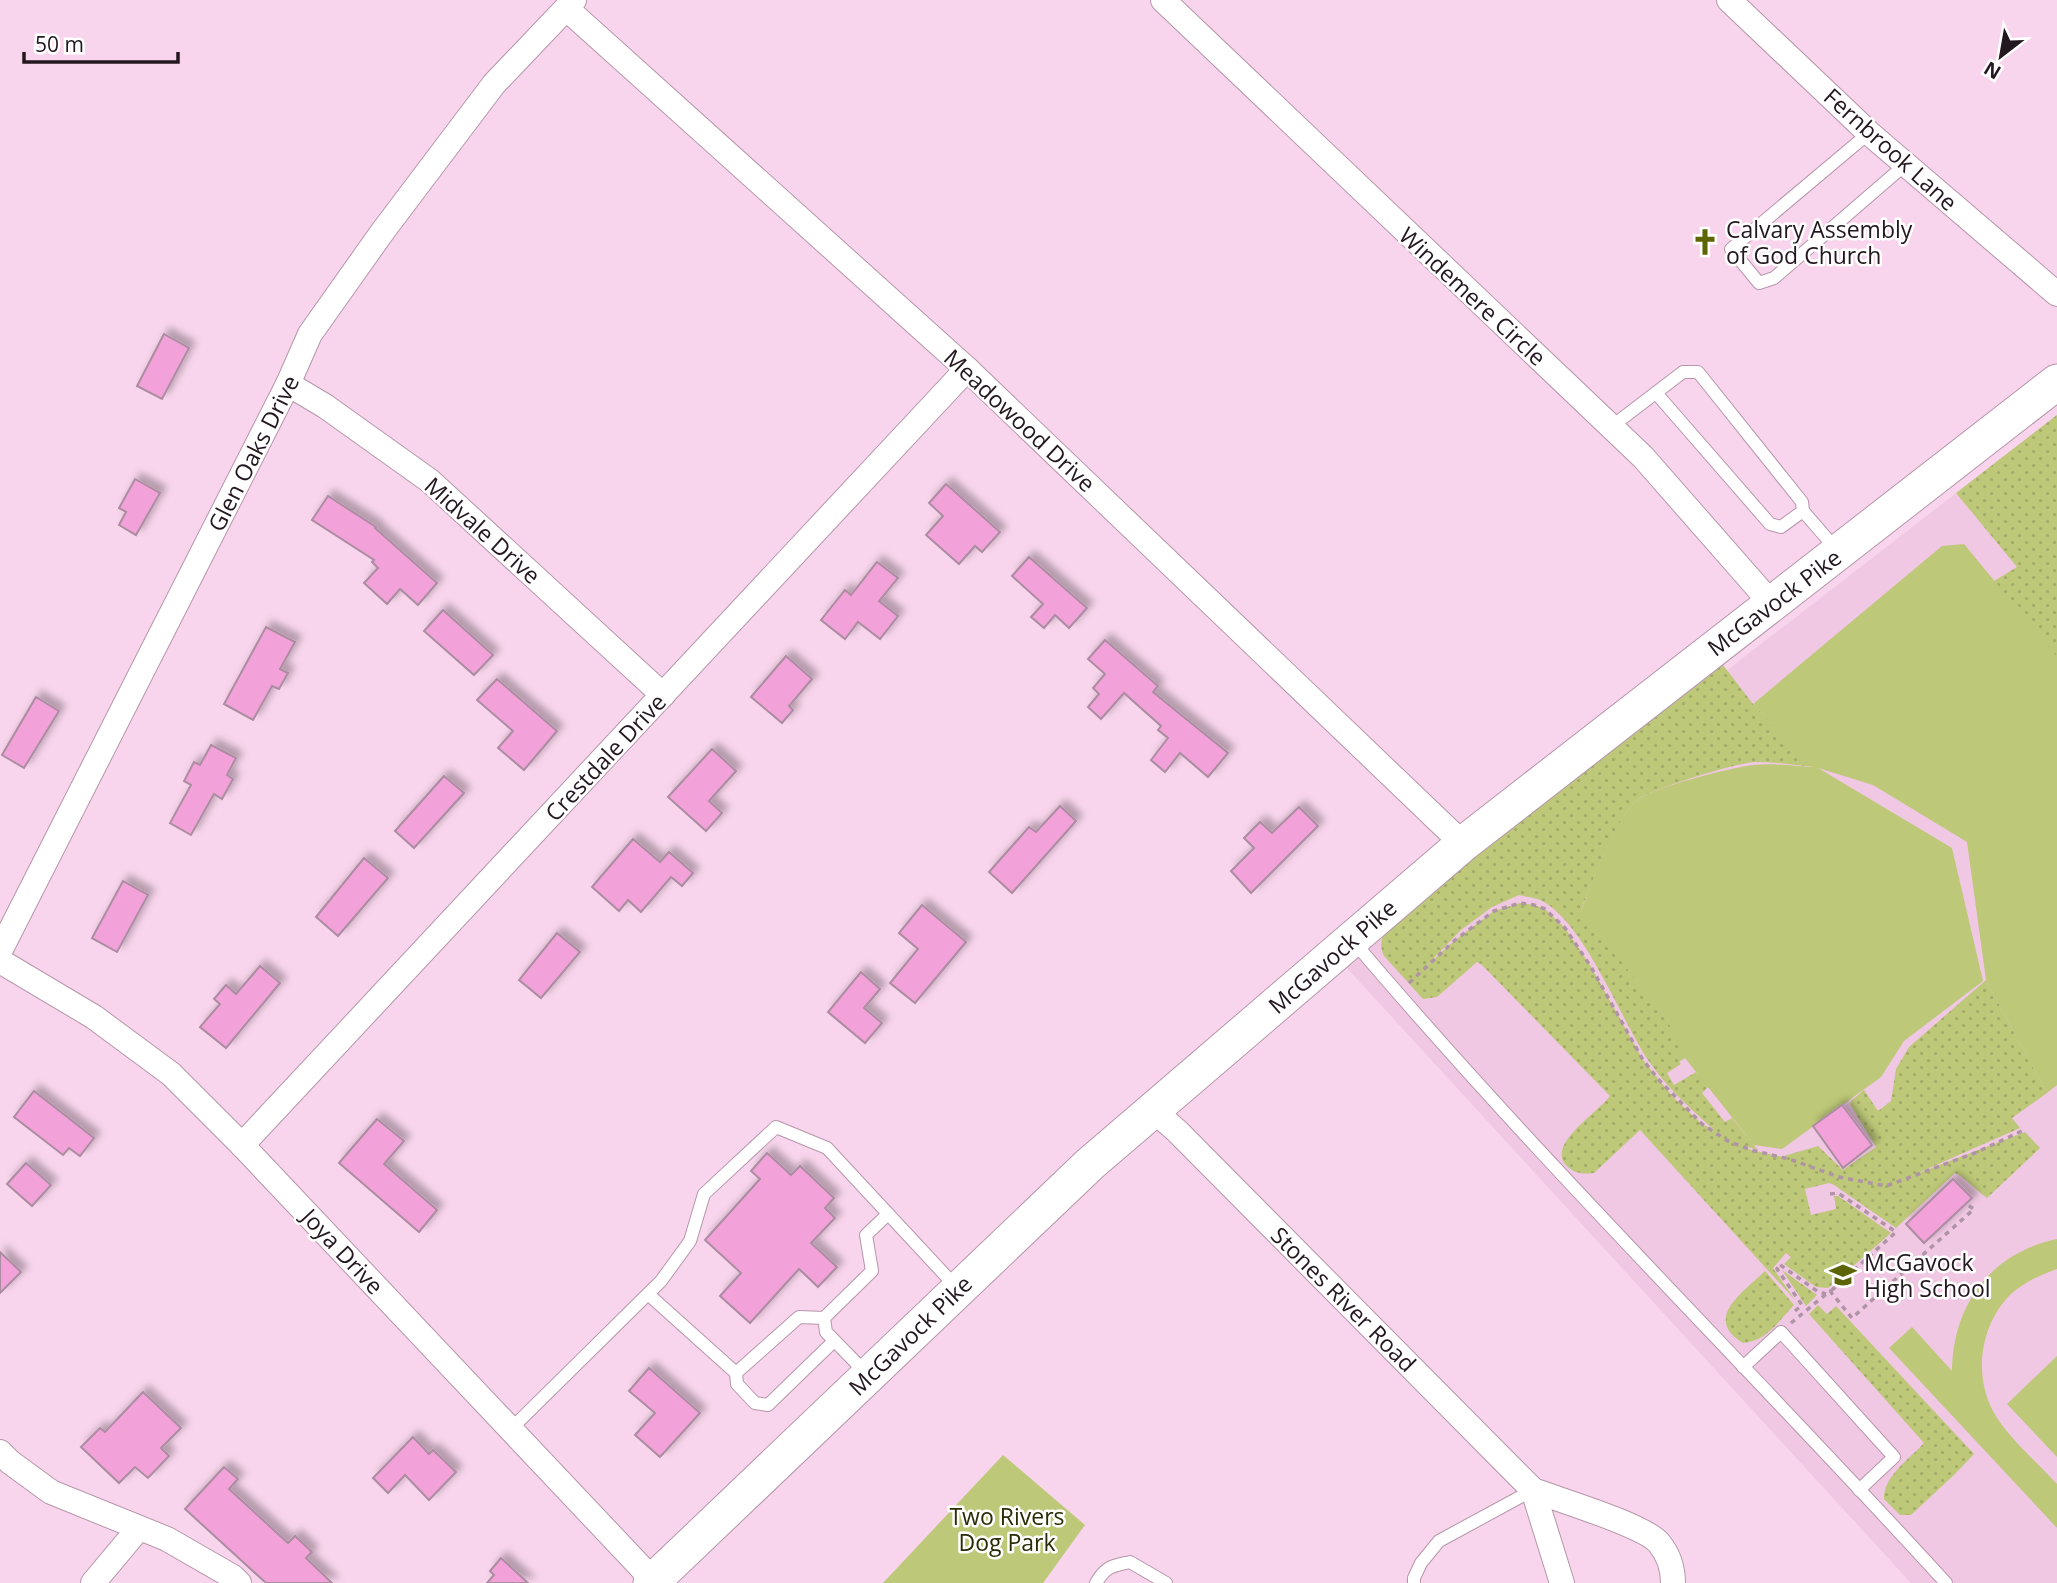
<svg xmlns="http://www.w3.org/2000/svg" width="2057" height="1583" viewBox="0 0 2057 1583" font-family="'Open Sans',sans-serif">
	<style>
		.built { fill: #f1c8e3 }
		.grass { fill: url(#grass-dots); fill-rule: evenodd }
		.green { fill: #bdc878 }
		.building { fill: #f2a2d9; stroke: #ab8ca1; stroke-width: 2; filter: url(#shadow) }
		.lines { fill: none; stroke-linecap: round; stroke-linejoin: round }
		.lane-casing { stroke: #b696ab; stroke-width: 14 }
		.street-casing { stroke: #b696ab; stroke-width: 26 }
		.secondary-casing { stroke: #b696ab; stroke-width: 37 }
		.path { stroke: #af94a6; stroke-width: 3.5; stroke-dasharray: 5 5; stroke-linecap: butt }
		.lane { stroke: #fff; stroke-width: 12 }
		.street { stroke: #fff; stroke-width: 24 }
		.secondary { stroke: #fff; stroke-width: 35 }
		.labels { text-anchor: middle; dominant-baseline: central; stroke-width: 5; stroke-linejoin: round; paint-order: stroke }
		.street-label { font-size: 23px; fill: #231720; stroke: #fff }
		.poi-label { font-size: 23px; fill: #231720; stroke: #fff; text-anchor: start }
		.park-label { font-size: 23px; fill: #292d05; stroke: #fff }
	</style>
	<defs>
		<pattern id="grass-dots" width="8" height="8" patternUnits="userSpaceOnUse" patternTransform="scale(1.75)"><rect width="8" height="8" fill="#bdc878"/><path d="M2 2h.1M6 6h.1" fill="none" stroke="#a2ab68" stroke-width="1.8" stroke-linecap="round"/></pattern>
		<filter id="shadow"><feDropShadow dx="6" dy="-6" stdDeviation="3.5" flood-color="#0004"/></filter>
	</defs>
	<rect width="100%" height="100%" fill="#f8d5ec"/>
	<polygon class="built" points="2057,415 2057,1583 1911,1583 1345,966"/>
	<g class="grass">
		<polygon points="2057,415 2057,658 1994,581 2017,567 1956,493"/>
		<path d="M1723 665 1753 704 1815 767C1795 765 1775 762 1755 762 1739 762 1648 790 1637 800 1615 820 1592 882 1581 910L1667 1019 1685 1058 1679 1062 1681 1064 1667 1073 1674 1085 1696 1072 1709 1086 1702 1093 1725 1122 1732 1118 1758 1150 1742 1145 1751 1150 1788 1158 1784 1156 1818 1146 1843 1170 1876 1147 1850 1104 1851 1101 1864 1090 1878 1111 1891 1101 1896 1069 1909 1047 1986 980 2047 1093 2012 1118 2020 1128 1911 1176 2025 1132 2040 1148 1987 1198C1977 1191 1964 1177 1955 1173L1896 1228 1834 1185 1829 1183 1805 1189 1811 1215 1836 1209 1834 1196H1838L1891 1233 1828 1288 1816 1287 1784 1264 1791 1257 1786 1253 1773 1268 1795 1300 1640 1130 1594 1173C1584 1174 1576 1174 1568 1167 1543 1146 1599 1112 1610 1096L1482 965 1477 962 1437 997 1423 999 1384 956C1372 932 1402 916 1418 901ZM1519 895C1526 897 1534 897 1540 900 1583 919 1621 1020 1648 1060 1666 1087 1690 1108 1714 1130L1702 1124 1673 1097 1643 1060 1590 965 1565 928 1545 909 1534 905 1520 903 1494 911 1454 941 1424 968 1461 930 1492 907Z"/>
		<polygon points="1782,1270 1817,1295 1806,1306"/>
		<path d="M1765 1271 1794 1305C1780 1320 1765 1342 1743 1343 1702 1318 1744 1292 1765 1271Z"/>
		<path d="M1818 1305 1827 1314 1836 1306 1974 1454 1954 1475 1911 1515H1900L1884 1499C1883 1476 1911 1458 1924 1443L1809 1314Z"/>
	</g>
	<g class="green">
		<path d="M1964 544 2057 657V1085L2047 1093 1986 980 1967 842 1873 785 1818 768 1952 848 1983 981 1904 1041 1881 1077 1782 1149 1754 1145 1681 1053 1667 1019 1581 911C1592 881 1614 822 1636 801 1650 788 1733 767 1754 765 1773 763 1794 766 1814 767L1753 704 1942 546Z"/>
		<path d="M2057 1239V1269C2040 1275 2024 1282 2010 1295 1981 1324 1973 1374 1993 1411 2007 1437 2037 1462 2057 1484V1528L1889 1348 1912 1327 1952 1371C1953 1304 1991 1253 2057 1239Z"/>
		<polygon points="2057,1356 2057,1457 2007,1404"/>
		<polygon points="1003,1455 1085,1525 1043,1583 883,1583"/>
	</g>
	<g class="building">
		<polygon points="164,334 189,348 162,399 137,386"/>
		<polygon points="135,479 160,493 136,535 119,525 126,512 119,508"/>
		<polygon points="946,484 1000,532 982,552 975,546 959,564 926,535 943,516 929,503"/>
		<polygon points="328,496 376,527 375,528 437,583 418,605 400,589 387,604 364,583 378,568 372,562 374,560 312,520"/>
		<polygon points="1029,557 1087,608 1069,628 1055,615 1044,628 1031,617 1043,604 1012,576"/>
		<polygon points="877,562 898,578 879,601 898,616 880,639 858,622 845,639 821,620 845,590 851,595"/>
		<polygon points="443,610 493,655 474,675 424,631"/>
		<polygon points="266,627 295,642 280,669 288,673 279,689 272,686 253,720 224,704"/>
		<polygon points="1105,640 1158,686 1153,692 1228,753 1208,777 1180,753 1165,772 1151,760 1168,738 1158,730 1161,726 1124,693 1101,719 1088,707 1099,694 1093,688 1105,674 1088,659"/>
		<polygon points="786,656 812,679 789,706 793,710 782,723 751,697"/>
		<polygon points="497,679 557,731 524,770 498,748 513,731 477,700"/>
		<polygon points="36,697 59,711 24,768 2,755"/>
		<polygon points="211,745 236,758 227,775 233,779 222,799 214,794 191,835 170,823 191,785 184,781 194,762 200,765"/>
		<polygon points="712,749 736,771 709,801 722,813 706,831 668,797"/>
		<polygon points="444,776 464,793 414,848 395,831"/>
		<polygon points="1060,806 1076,821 1012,893 989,872 1029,827 1036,832"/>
		<polygon points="1299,807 1318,826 1251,893 1231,871 1254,848 1244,838 1260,822 1272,833"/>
		<polygon points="633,839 660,862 669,852 693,873 682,886 671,877 641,912 628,900 619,911 592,887"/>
		<polygon points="364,858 388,878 338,936 316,917"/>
		<polygon points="123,881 148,895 117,952 92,938"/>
		<polygon points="922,905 966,942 915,1003 890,983 918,949 899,933"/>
		<polygon points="557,933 580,952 541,998 519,980"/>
		<polygon points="260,966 280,983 226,1048 200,1027 220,1004 214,999 226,985 236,994"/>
		<polygon points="861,972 880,989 864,1008 882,1023 865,1043 828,1012"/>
		<polygon points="34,1091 94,1138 80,1156 69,1148 63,1155 14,1117"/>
		<polygon points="1842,1105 1872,1145 1843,1168 1813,1126"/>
		<polygon points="377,1119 404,1141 384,1164 437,1210 419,1232 339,1163"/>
		<polygon points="767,1153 791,1175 800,1166 834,1198 825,1208 835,1218 811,1243 837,1267 818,1287 799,1269 750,1323 720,1296 741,1273 705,1240 760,1179 751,1171"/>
		<polygon points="26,1163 51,1185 32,1206 7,1184"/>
		<polygon points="1953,1179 1972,1198 1924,1243 1906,1224"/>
		<polygon points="0,1252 21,1272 0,1293"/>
		<polygon points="649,1368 700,1413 660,1457 635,1435 655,1413 629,1391"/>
		<polygon points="143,1392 181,1428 161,1448 169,1456 148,1478 135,1467 119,1483 81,1447 100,1428 105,1432"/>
		<polygon points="413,1437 429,1454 433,1450 456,1472 429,1500 405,1475 388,1493 373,1478"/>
		<polygon points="224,1467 238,1479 229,1489 288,1543 295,1536 312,1552 306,1558 332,1583 266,1583 185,1509"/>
		<polygon points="501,1558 528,1583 487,1583 494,1575 490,1571"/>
	</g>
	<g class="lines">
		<defs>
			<g id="lane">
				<polyline points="1869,133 1731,249 1759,283 1774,278 1906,164"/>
				<polyline points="1611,427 1683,372 1698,372 1802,502 1803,511 1781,527 1770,524 1656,393"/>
				<polyline points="1803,511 1836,549"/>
				<path d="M1354 942C1542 1164 1750 1368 1946 1583"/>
				<polyline points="648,1294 736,1373"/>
				<polyline points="824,1318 799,1317 736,1373 737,1384 755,1403 768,1405 834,1341"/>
				<polyline points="1743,1367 1781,1332 1894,1457 1859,1490"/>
				<polyline points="868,1375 826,1332 824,1318 872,1271 866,1235 888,1214"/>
				<polyline points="511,1429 661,1281 690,1241 704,1194 776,1127 827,1148 958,1289"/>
				<path d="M1096 1583C1106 1566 1112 1566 1130 1562L1166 1583"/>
				<polyline points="1414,1583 1414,1578 1421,1563 1439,1541 1533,1490"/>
			</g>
			<g id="street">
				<polyline points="1163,0 1643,457 1771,603"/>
				<polyline points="1729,0 1869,133 2057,294"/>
				<polyline points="567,9 967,369 1463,844"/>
				<polyline points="288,384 325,406 430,481 663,695"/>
				<polyline points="0,951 288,384 310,334 383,231 494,84 574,0"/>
				<polyline points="0,961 94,1017 171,1074 242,1145 653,1580"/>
				<polyline points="1153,1110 1177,1131 1533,1490 1562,1583"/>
				<polyline points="242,1145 967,369"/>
				<polyline points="0,1452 10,1462 51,1492 167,1539 233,1577 239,1583"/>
				<path d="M1533 1490C1559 1500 1644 1525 1659 1543 1668 1554 1673 1569 1673 1583"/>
				<polyline points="93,1583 139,1528"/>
			</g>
			<polyline id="secondary" points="651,1583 1090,1164 1463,844 2057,382"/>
		</defs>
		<use href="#lane" class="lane-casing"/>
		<use href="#street" class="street-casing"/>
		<use href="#secondary" class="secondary-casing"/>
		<g class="path">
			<polyline points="1409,983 1454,941 1494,911 1520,903 1534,905 1545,909 1565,928 1591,967 1643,1060 1659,1080 1702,1124 1728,1141 1751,1150 1789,1159 1839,1177 1886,1186 1975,1153 2022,1131"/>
			<polyline points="1830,1194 1838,1193 1896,1232 1831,1291"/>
			<polyline points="1795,1311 1802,1305 1777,1269 1779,1264 1817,1291 1826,1294"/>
			<polyline points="1791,1323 1830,1291 1852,1318 1974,1209 1966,1204"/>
		</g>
		<use href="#lane" class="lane"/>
		<use href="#street" class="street"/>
		<use href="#secondary" class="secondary"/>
	</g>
	<defs>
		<symbol id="church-bare" viewBox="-9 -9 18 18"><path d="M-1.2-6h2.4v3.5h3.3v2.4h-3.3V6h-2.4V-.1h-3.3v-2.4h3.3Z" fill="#5d6403" stroke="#fff" stroke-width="2.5" paint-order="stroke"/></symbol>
		<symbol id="school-bare" viewBox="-9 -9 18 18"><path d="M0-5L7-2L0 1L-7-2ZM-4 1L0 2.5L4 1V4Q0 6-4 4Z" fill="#5d6403" stroke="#fff" stroke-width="2.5" paint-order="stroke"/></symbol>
	</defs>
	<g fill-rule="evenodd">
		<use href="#church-bare" x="1686" y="223" width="38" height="38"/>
		<use href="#school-bare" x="1824" y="1256" width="38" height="38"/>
	</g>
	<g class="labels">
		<g class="street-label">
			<text transform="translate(1891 149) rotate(42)">Fernbrook Lane</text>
			<text transform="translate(1473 296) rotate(43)">Windemere Circle</text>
			<text transform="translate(1020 420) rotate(43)">Meadowood Drive</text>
			<text transform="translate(253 453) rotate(-63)">Glen Oaks Drive</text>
			<text transform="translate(483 530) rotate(42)">Midvale Drive</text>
			<text transform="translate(1774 602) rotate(-37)">McGavock Pike</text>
			<text transform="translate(605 757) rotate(-47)">Crestdale Drive</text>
			<text transform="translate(1332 956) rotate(-41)">McGavock Pike</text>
			<text transform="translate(343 1251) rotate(47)">Joya Drive</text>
			<text transform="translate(1344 1299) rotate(45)">Stones River Road</text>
			<text transform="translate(910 1335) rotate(-44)">McGavock Pike</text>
		</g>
		<g class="poi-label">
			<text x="1726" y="229">Calvary Assembly<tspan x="1726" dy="26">of God Church</tspan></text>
			<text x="1864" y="1262">McGavock<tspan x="1864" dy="26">High School</tspan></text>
		</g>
		<g class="park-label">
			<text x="1007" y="1516">Two Rivers<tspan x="1007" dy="26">Dog Park</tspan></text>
		</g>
	</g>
	<g transform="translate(2001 56) rotate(211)" stroke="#ffffff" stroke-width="5" paint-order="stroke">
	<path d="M0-5L12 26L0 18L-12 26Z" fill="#231720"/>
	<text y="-10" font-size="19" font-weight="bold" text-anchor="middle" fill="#231720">N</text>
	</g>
	<path d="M24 52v10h154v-10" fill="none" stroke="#231720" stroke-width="3.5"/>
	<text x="35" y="52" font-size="21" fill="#231720" stroke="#ffffff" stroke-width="5" paint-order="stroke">50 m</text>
</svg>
